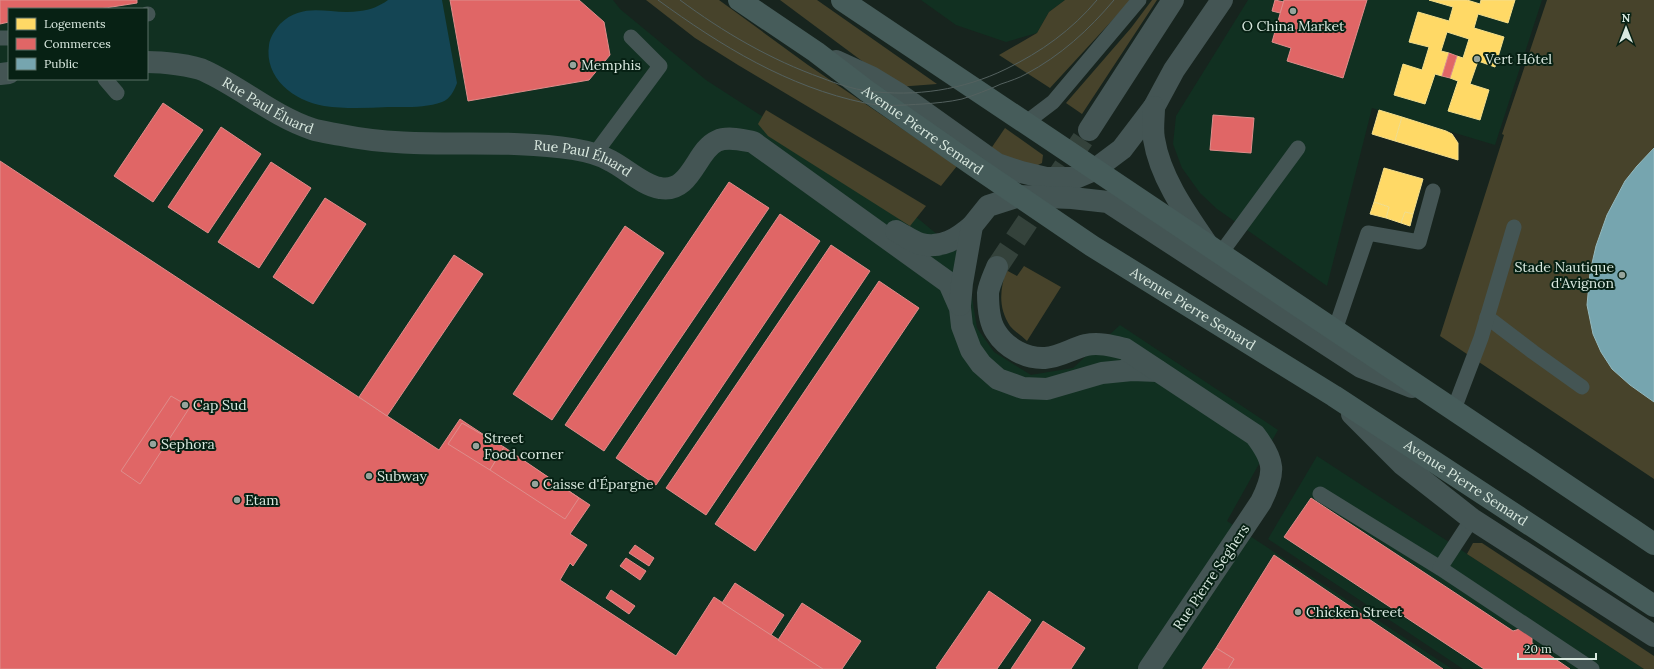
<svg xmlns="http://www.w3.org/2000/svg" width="1654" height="669" viewBox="0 0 1654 669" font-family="Lora,serif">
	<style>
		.built { fill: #113021; fill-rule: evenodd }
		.green { fill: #47432b }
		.water { fill: #144554 }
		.homes { fill: #ffd966; stroke: #f4de8b }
		.shops { fill: #e06666; stroke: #de8d8b }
		.public { fill: #76a5af; stroke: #94b9be }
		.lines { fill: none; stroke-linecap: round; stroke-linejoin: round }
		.minor-tunnel { stroke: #34423b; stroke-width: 22; stroke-dasharray: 22 11; stroke-linecap: butt }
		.service { stroke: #445554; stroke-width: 15 }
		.minor { stroke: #445554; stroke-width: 22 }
		.primary { stroke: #465c5a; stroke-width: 22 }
		.tram { stroke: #54615f; stroke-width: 1 }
		.poi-dot { fill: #96a49c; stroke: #072114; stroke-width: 1.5 }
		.labels { text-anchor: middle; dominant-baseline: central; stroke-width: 4; stroke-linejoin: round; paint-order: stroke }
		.poi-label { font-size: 14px; fill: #dae9e0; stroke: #072114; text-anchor: start }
		.street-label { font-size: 14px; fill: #dae9e0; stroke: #072114 }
	</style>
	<rect width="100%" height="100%" fill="#17241e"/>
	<g class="built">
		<path d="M0 0H613L620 9 706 80 909 211 975 266 971 291 977 328 994 352 1031 375 1073 368 1120 325 1278 430 1227 521 1452 669H0ZM9 9H147V79H9Z"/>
		<polygon points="921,0 1065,0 1049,12 1037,33 1006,42 956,25"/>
		<polygon points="1248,0 1542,0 1495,145 1372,108 1327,286 1217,209 1200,193 1182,168 1173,144 1176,116"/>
		<polygon points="1317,456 1455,546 1644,669 1463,669 1268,539"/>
	</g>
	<g class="green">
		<polygon points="646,0 719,0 808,65 957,166 941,186 738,65 695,38"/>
		<polygon points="780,0 817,0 937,84 897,87"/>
		<polygon points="1065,0 1131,0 1050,88 999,55 1037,33 1049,12"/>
		<polygon points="1152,0 1157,0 1082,114 1066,103 1131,28"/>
		<polygon points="1547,0 1654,0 1654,479 1440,336 1504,135 1502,134"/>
		<polygon points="766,110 926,206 910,226 768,136 758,124"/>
		<polygon points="1005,128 1043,155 1042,163 1038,165 1018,168 990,150"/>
		<path d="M1024 266 1061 287 1027 341C1022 336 1014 331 1010 326 998 307 1000 291 1006 270L1017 276Z"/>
		<polygon points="1473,543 1482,543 1654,656 1654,669 1644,669 1467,554"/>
	</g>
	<path class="water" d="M388 0H442L457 83C454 91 450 99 442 102 426 108 405 107 388 107 367 108 345 109 324 106 294 101 264 78 269 45 270 37 275 30 280 24 305 0 331 16 360 11 370 10 380 6 388 0Z"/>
	<g class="homes">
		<polygon points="1429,0 1467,0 1480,4 1481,0 1515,0 1508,23 1478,14 1474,28 1504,37 1495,67 1478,61 1470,84 1489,90 1480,120 1448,111 1458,81 1450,78 1457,56 1463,58 1469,39 1447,32 1441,51 1449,53 1442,76 1435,74 1425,104 1394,95 1403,64 1422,70 1429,47 1409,42 1418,12 1449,21 1453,7"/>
		<polygon points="1379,110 1402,117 1395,141 1372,134"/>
		<polygon points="1402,117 1446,131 1452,134 1458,143 1458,160 1395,141"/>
		<polygon points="1384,168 1423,179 1413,214 1405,212 1401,223 1386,218 1389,207 1374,202"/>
		<polygon points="1374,202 1389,207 1386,218 1370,214"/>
		<polygon points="1405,212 1413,214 1410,226 1401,223"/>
	</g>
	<g class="shops">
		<polygon points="0,0 137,0 137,3 99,9 9,9 9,22 0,24"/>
		<polygon points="450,0 579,0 604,22 610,55 589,80 468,101"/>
		<polygon points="1275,0 1284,2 1280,13 1272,11"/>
		<polygon points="1284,0 1367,0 1343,78 1287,61 1291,48 1272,42"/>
		<polygon points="1449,53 1457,56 1450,78 1442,76"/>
		<polygon points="163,103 203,130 153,202 114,176"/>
		<polygon points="1213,115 1254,118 1251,153 1210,150"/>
		<polygon points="221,127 261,154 208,233 168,207"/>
		<polygon points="0,161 439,450 460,419 590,505 570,534 587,545 573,566 570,563 560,580 676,656 714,597 823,669 0,669"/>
		<polygon points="271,162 311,188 259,268 218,242"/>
		<polygon points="729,182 769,208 604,451 565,425"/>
		<polygon points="325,198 366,224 313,304 273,277"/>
		<polygon points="780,214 820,241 656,485 616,458"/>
		<polygon points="625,226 664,253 552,420 513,394"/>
		<polygon points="831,245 870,271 706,515 666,488"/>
		<polygon points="454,255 483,274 387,416 359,397"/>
		<polygon points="879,281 919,308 755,551 715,524"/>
		<polygon points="171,396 190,407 140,484 121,471"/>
		<polygon points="462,423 504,447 490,470 448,444"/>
		<polygon points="504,447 579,498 565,519 490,470"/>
		<polygon points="1311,498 1513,631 1523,628 1532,635 1532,643 1570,669 1484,669 1284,537"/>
		<polygon points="635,545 654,558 649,566 629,553"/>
		<polygon points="1274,555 1443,669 1228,669 1234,659 1216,648"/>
		<polygon points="626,558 646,571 640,580 620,566"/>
		<polygon points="735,583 784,615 771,635 722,603"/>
		<polygon points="611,590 635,606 629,614 606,598"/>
		<polygon points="989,591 1031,620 997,669 938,669 936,668"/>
		<polygon points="802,603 861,641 842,669 823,669 778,640"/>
		<polygon points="1043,621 1085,648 1071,669 1011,669"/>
		<polygon points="1216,648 1234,659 1228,669 1202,669"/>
	</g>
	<polygon class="public" points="1654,148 1654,402 1630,385 1612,369 1601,352 1593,334 1587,305 1590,272 1596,246 1607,215 1625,181 1637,166"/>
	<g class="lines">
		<polyline class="minor-tunnel" points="997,267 1089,130"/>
		<g class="service">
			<polyline points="147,14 148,14"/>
			<polyline points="0,38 9,38"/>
			<polyline points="105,79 117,93"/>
			<polyline points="1024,124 1053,102 1139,0"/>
			<polyline points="594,155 660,66 631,37"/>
			<polyline points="1221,253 1298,148"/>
			<polyline points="1487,317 1533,352 1582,387"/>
			<polyline points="1335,330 1368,233 1419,242 1433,191"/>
			<polyline points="1454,409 1481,338 1514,227"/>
			<polyline points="1320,494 1440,568 1592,669"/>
			<polyline points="1440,568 1472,519"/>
		</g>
		<g class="minor">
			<polyline points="836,61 871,77 899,94 997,164 1021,172 1046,178 1075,178 1094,170 1122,149 1154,107 1174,70 1222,0"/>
			<path id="s1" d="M147 62C161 62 193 65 205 71 242 88 273 116 312 129 321 132 331 133 341 135 418 151 497 137 573 149 585 151 601 155 611 161 625 168 644 186 660 188 691 194 696 150 717 141 728 136 742 140 753 142L949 283 960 308 962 326 971 350 981 364 998 379 1023 388 1047 389 1102 373 1132 370 1158 371"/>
			<polyline points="0,74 9,73"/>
			<path d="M1154 107C1154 118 1152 129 1154 139 1160 177 1185 212 1207 244"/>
			<polyline points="1089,130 1173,0"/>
			<path d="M896 231C904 235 913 242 921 244 942 249 958 238 972 226"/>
			<path d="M997 267C994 275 989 285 988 293 988 305 989 322 996 332 1006 348 1026 359 1045 358 1060 357 1071 349 1086 345 1099 342 1113 346 1125 349L1255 435C1275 461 1276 472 1261 502L1149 669"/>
			<polyline points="960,305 962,283 972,226 988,206 1019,196 1072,198 1108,202 1361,367 1412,387"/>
			<polyline points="1352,414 1402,464 1472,519 1654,636"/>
		</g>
		<g class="primary">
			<path id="s2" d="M739 0 816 52 867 91 973 165 1092 246 1334 396 1654 606"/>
			<path d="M842 0C1112 183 1384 362 1654 544"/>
		</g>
		<g class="tram">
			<path d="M658 0C721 46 788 87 865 103 883 107 904 105 923 104 936 103 949 102 962 99 975 95 988 90 1001 84 1010 81 1019 78 1026 74 1060 56 1089 30 1114 0"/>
			<path d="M680 0C723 32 771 60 822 78 837 84 853 89 868 91 916 97 963 90 1006 69 1041 52 1072 30 1097 0"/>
		</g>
	</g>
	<g class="poi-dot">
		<circle cx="1293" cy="11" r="4"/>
		<circle cx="1477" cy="59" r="4"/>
		<circle cx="573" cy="65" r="4"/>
		<circle cx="1622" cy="275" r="4"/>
		<circle cx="185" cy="405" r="4"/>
		<circle cx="153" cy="444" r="4"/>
		<circle cx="476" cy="446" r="4"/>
		<circle cx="369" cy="476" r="4"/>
		<circle cx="535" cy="484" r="4"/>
		<circle cx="237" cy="500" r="4"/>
		<circle cx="1298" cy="612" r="4"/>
	</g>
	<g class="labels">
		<g class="poi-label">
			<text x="1293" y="26" text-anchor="middle">O China Market</text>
			<text x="1485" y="59">Vert Hôtel</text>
			<text x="581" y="65">Memphis</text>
			<text x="1614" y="267" text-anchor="end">Stade Nautique<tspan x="1614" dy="16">d'Avignon</tspan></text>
			<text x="193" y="405">Cap Sud</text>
			<text x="484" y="438">Street<tspan x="484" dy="16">Food corner</tspan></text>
			<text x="161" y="444">Sephora</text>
			<text x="377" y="476">Subway</text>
			<text x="543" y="484">Caisse d'Épargne</text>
			<text x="245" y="500">Etam</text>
			<text x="1306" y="612">Chicken Street</text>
		</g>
		<g class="street-label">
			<text stroke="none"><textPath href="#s1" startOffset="131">Rue Paul Éluard</textPath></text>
			<text stroke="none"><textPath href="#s2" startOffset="225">Avenue Pierre Semard</textPath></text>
			<text stroke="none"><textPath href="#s1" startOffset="455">Rue Paul Éluard</textPath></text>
			<text stroke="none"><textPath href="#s2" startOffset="549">Avenue Pierre Semard</textPath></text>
			<text stroke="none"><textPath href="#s2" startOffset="873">Avenue Pierre Semard</textPath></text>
			<text transform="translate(1211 577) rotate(-56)">Rue Pierre Seghers</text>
		</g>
	</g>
	<rect x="8" y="8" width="140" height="72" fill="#072114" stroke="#5b7166"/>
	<rect x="16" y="18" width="20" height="12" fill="#ffd966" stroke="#5b7166"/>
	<text x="44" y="28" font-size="12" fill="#dae9e0">Logements</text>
	<rect x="16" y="38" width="20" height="12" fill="#e06666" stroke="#5b7166"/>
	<text x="44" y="48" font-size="12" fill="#dae9e0">Commerces</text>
	<rect x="16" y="58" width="20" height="12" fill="#76a5af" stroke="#5b7166"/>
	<text x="44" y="68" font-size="12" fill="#dae9e0">Public</text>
	<g transform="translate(1626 28)" stroke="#072114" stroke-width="3" paint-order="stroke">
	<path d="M0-3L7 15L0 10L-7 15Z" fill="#dae9e0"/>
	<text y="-6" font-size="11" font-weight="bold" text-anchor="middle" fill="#dae9e0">N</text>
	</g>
	<path d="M1518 653v6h78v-6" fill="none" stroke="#dae9e0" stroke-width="2"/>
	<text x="1524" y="653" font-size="12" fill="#dae9e0" stroke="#072114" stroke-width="3" paint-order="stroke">20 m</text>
</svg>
